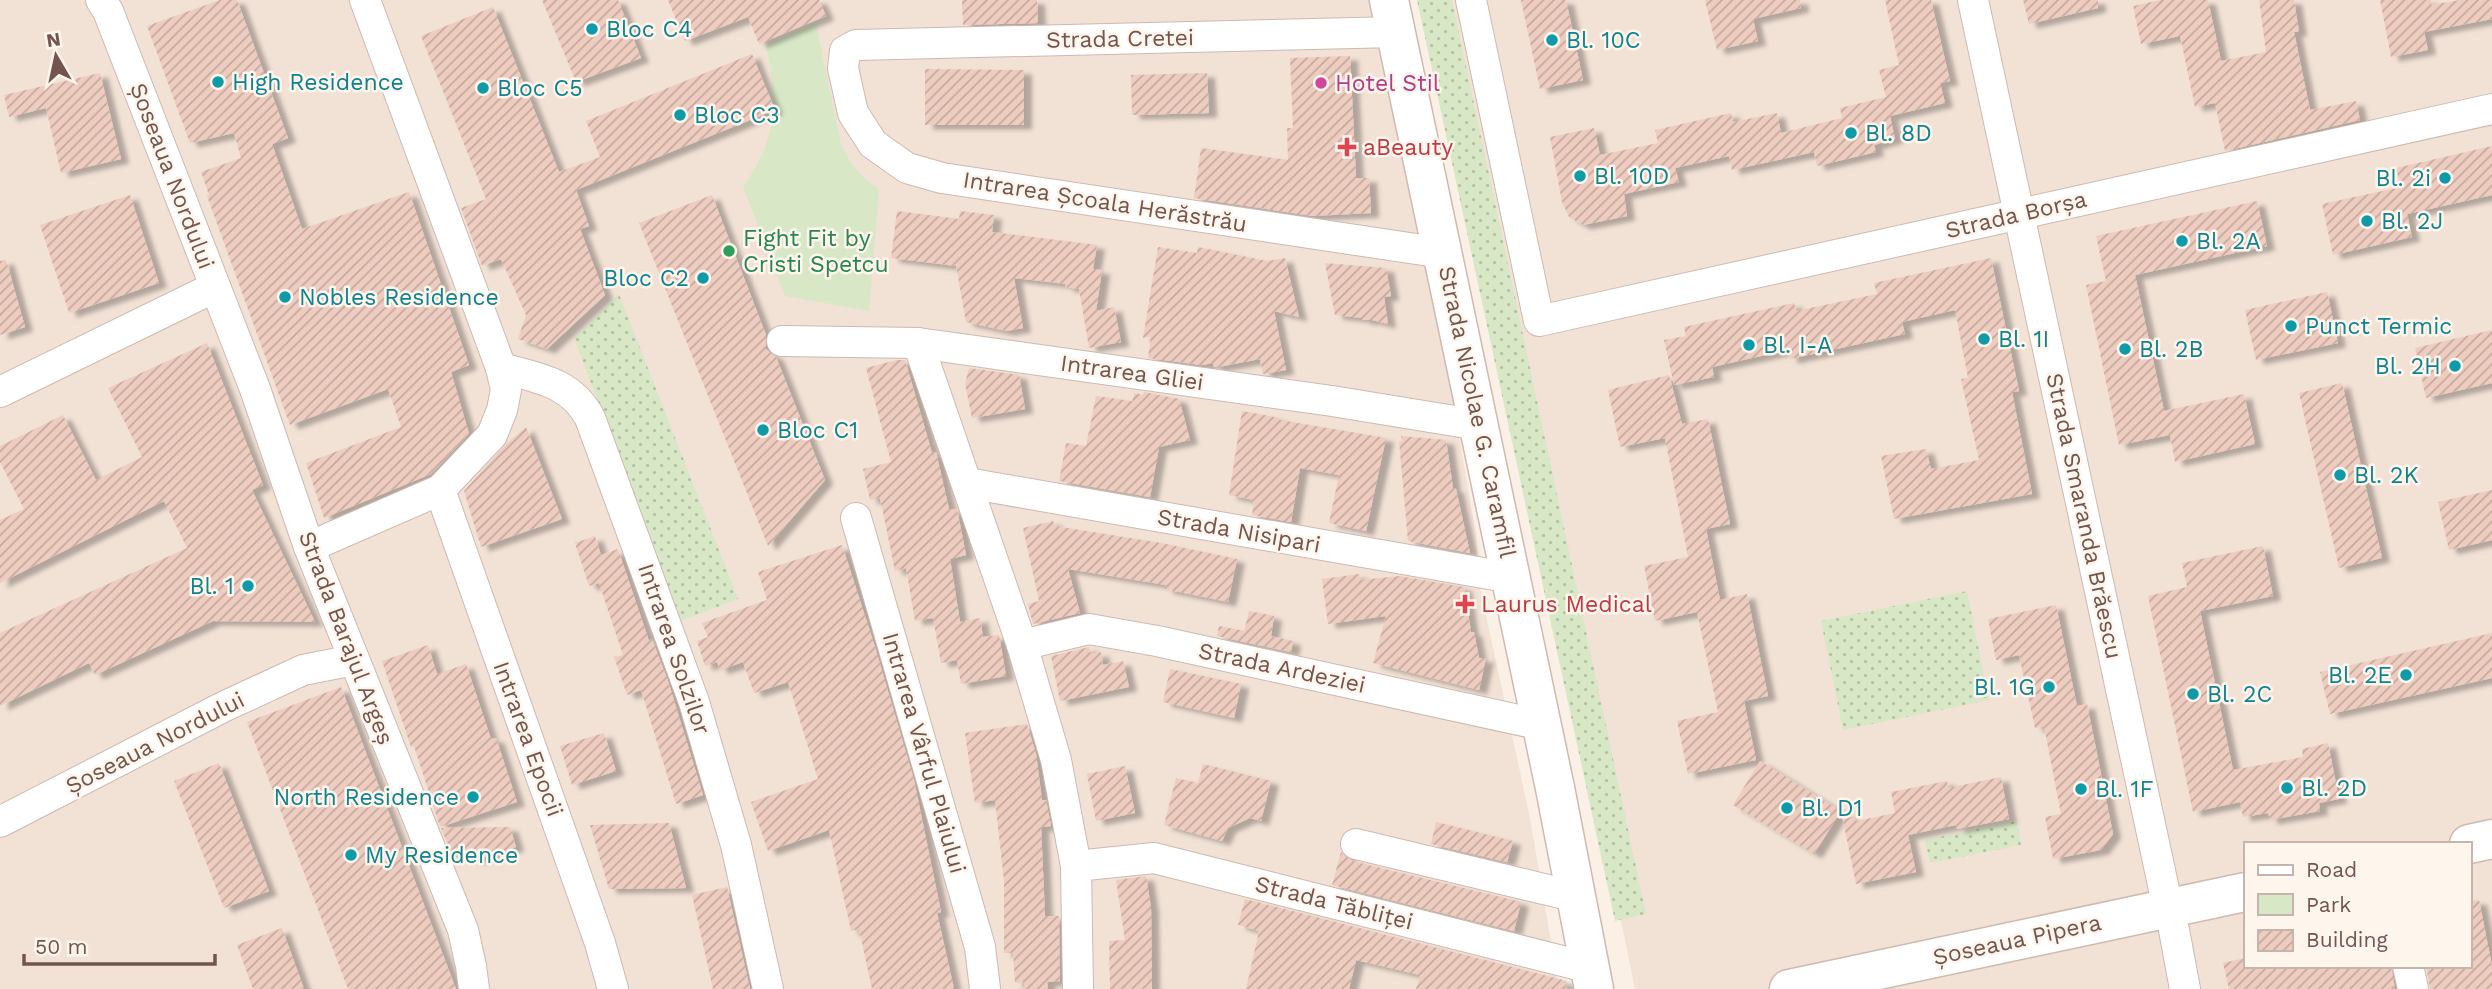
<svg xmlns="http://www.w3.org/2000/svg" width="2492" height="989" viewBox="0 0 2492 989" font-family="'Work Sans',sans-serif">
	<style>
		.residential { fill: #f2e1d5; fill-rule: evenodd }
		.grass { fill: url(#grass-dots) }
		.park { fill: #d8e8c6 }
		.building { fill: url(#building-hatch); filter: url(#shadow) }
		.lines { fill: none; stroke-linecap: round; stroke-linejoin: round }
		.minor-casing { stroke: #ceb9b0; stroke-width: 32 }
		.secondary-casing { stroke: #d0b9ae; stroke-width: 41 }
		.minor { stroke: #fff; stroke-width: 30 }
		.secondary { stroke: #fff; stroke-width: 38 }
		.culture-dot { fill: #0f9aa8; stroke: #fef5ed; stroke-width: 2.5 }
		.hotel-dot { fill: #d1479c; stroke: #fef5ed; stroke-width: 2.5 }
		.health-dot { fill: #e0444e; stroke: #fef5ed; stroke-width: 2.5 }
		.leisure-dot { fill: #2e9e5b; stroke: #fef5ed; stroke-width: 2.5 }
		.labels { text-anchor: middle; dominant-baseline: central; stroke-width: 5; stroke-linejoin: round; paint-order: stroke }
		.culture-label { font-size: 23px; fill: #0d838f; stroke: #fef5ed; text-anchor: start }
		.street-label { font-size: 23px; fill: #73554d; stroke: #fef5ed }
		.hotel-label { font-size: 23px; fill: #b23c85; stroke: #fef5ed; text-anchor: start }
		.health-label { font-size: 23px; fill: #be3a42; stroke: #fef5ed; text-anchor: start }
		.leisure-label { font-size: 23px; fill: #27864d; stroke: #fef5ed; text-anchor: start }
	</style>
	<defs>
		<pattern id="grass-dots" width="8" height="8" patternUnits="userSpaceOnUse" patternTransform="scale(1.75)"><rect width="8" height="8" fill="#d8e8c6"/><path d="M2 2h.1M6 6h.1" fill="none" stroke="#b4bfa3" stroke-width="1.8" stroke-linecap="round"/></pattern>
		<pattern id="building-hatch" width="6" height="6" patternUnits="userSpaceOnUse" patternTransform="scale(1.75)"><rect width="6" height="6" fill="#eecdc0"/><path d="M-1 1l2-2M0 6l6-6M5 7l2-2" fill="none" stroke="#c5a99e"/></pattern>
		<filter id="shadow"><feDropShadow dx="8" dy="4.5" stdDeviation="2" flood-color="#0004"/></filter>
	</defs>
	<rect width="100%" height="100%" fill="#fbf0e6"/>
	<g class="residential">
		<polygon points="0,0 1376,0 1449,377 1476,535 1480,588 1530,818 1559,989 0,989"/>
		<path d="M1431 0H2492V989H1635ZM2245 844H2469V966H2245Z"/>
	</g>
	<g class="grass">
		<polygon points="1417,0 1452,0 1646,914 1615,921"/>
		<polygon points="619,294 738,599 681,621 574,338"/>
		<polygon points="1967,591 1989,700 1843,730 1821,621"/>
		<polygon points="2017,821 2021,845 1930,863 1925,840"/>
	</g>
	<path class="park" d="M816 23 841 144 852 165 865 179 879 189 869 311 785 296 743 187C779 135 777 104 766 45Z"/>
	<g class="building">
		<polygon points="220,0 237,0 288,138 272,144 302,229 409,192 469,365 451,372 469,434 431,474 324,518 306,463 401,427 388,389 290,425 207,196 209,195 201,172 241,158 234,133 190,143 147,26"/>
		<polygon points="542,0 618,0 641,58 576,82"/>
		<polygon points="668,0 819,0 826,16 759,44 748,17 685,41"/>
		<polygon points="962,0 1037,0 1038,23 963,25"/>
		<polygon points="1521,0 1566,0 1583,80 1540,89"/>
		<polygon points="1705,0 1800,0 1801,8 1753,19 1758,41 1717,50"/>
		<polygon points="1885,0 1931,0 1950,81 1940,83 1945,103 1890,116 1895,139 1874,145 1876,152 1817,166 1814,152 1732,170 1729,156 1675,168 1679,182 1624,194 1627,216 1583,225 1569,217 1562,202 1550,137 1594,128 1600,155 1658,143 1655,130 1731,113 1733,122 1777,113 1781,133 1842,118 1840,108 1886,97 1879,70 1899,65"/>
		<polygon points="2023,0 2098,0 2098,8 2029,24"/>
		<polygon points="2160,0 2208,0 2221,61 2266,52 2259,0 2294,0 2299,32 2294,32 2310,110 2356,101 2360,120 2225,151 2215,103 2195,107 2180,36 2141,44 2133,6"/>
		<polygon points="2380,0 2431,0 2431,5 2460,0 2492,0 2492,19 2424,32 2428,50 2391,57"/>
		<polygon points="493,7 559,172 600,157 586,121 752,54 775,110 576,190 589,226 580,229 605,295 547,349 518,339 526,315 501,259 482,266 461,208 486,199 421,36"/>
		<polygon points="1350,56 1356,178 1369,178 1371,213 1313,216 1194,198 1201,148 1288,160 1287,128 1293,128 1290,58"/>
		<polygon points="925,69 1024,70 1024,125 925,125"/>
		<polygon points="100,73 121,159 61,173 46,108 9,117 4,95"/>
		<polygon points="1207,73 1209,113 1132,115 1131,75"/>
		<polygon points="2492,146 2492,195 2407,214 2412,237 2333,255 2322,204 2401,187 2396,168"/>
		<polygon points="130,195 159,283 69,313 40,225"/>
		<polygon points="712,195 766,335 766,349 776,357 825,480 768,546 639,223"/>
		<polygon points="2257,201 2267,246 2135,275 2164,411 2244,394 2255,444 2175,462 2170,435 2119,445 2086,285 2106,281 2096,236"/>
		<polygon points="897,211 959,219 960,211 994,215 992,232 1097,245 1093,269 1102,270 1096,311 1114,307 1121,342 1089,348 1079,289 1065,287 1066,284 1014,278 1023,328 1006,331 966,322 956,266 891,258"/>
		<polygon points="1158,247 1197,253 1198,247 1267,261 1285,258 1299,317 1274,311 1286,370 1263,374 1260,359 1218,367 1214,367 1213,363 1202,365 1148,358 1151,336 1143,338"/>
		<polygon points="1991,258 2019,391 2012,392 2032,494 1894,519 1881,456 1926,449 1931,469 1979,460 1961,379 1968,378 1955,310 1902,322 1905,334 1790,359 1788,350 1712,367 1714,377 1674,385 1664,340 1686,336 1684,327 1794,303 1796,311 1877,294 1874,283"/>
		<polygon points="6,260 25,327 0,335 0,261"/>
		<polygon points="1325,263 1386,268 1391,296 1384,297 1388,324 1372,320 1363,320 1362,318 1335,315"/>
		<polygon points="2327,292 2338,343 2256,360 2245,310"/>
		<polygon points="2492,330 2492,383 2426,398 2415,348"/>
		<polygon points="207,343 263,485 252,490 315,622 213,621 95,675 89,663 0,706 0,633 187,548 164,501 0,583 0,520 24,509 0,462 0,446 63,415 96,480 142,457 108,388"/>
		<polygon points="897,360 905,360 932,453 936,452 949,509 957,509 966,555 950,559 960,622 980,618 983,637 999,635 1006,676 961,684 957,660 941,663 933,618 915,621 906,568 895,571 880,498 870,500 863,469 891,462 866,368"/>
		<polygon points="969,368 1019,375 1025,409 972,418 965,384"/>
		<polygon points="1669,375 1682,424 1708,419 1730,524 1706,529 1720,600 1747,594 1768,696 1744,701 1756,760 1688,774 1677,721 1718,712 1697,612 1655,621 1644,566 1688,557 1665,438 1620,447 1608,390"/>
		<polygon points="2342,383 2382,558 2339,568 2299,393"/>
		<polygon points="1144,392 1179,399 1190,440 1159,447 1150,497 1059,481 1066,443 1086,446 1096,396 1132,401 1132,404 1134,393 1143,395"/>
		<polygon points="1242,411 1280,418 1280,420 1386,438 1366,531 1329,523 1339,475 1300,468 1291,522 1252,515 1254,500 1229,495"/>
		<polygon points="526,427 562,519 481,547 464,491 507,443"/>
		<polygon points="1401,436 1446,440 1453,488 1456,489 1470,553 1408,541 1399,441 1402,441"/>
		<polygon points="2492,490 2492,540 2449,550 2438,502"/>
		<polygon points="1053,521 1055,526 1161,543 1237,559 1228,602 1165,589 1166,585 1068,569 1080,613 1033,624 1028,604 1039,601 1023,528"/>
		<polygon points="595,536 601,555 618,549 649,641 652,639 668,681 703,795 676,804 641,690 627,695 614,657 623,655 599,583 589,586 575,543"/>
		<polygon points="842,545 875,647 914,780 941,912 937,913 954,989 872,989 859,929 851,931 829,830 768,851 751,802 818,779 788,682 754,693 743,662 720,670 717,662 705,666 697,641 708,637 702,623 767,600 758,572"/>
		<polygon points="2263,546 2273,596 2200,611 2233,770 2303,757 2302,749 2328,743 2339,799 2319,803 2320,811 2270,820 2268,813 2243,817 2240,802 2193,812 2148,596 2187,587 2182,563"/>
		<polygon points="1359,574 1360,580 1399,576 1464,587 1471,632 1474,632 1479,658 1486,658 1479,690 1373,663 1386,616 1328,624 1322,579"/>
		<polygon points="2056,605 2077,706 2087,704 2113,834 2101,850 2053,859 2045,817 2061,814 2044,726 2035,728 2019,655 1996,660 1988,619"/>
		<polygon points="1249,611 1274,616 1271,636 1293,641 1291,652 1217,636 1219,626 1244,631"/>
		<polygon points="2492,633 2492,678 2330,714 2320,672"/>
		<polygon points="428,645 437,674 466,664 491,739 496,738 517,802 440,827 414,746 411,747 382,661"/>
		<polygon points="1089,647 1091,654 1101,652 1103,665 1123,661 1129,687 1060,701 1051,656"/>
		<polygon points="1170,669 1241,684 1234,718 1163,702"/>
		<polygon points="341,687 456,989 348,989 247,722"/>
		<polygon points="1027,724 1036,754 1042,800 1046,800 1051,826 1041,827 1045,916 1059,916 1060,981 1047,982 1048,989 1024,989 1024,982 1015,983 1013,953 1004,953 1004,881 995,800 975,803 965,733"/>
		<polygon points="604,733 616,771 572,785 560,746"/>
		<polygon points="1760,761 1857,821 1895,813 1891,792 1947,781 1948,788 2001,777 2009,819 1957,829 1956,825 1908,835 1916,872 1856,884 1841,811 1814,854 1733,805"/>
		<polygon points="219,763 269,891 224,908 174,781"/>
		<polygon points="1203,764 1271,781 1261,821 1250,818 1228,828 1222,841 1164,825 1176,778 1198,783"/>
		<polygon points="1125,766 1135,813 1096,821 1087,774"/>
		<polygon points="1436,822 1513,841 1507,862 1431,844"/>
		<polygon points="669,823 686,888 609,889 590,825"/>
		<polygon points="510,827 516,847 475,860 472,852 453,858 441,828"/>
		<polygon points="1341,852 1352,861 1521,902 1514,931 1332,885"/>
		<polygon points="1146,876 1151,908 1152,989 1110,989 1109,941 1125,940 1116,880"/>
		<polygon points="727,887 750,989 713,989 692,895"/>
		<polygon points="1245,899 1567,981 1566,989 1416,989 1420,975 1356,960 1349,989 1246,989 1259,931 1238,925"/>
		<polygon points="2479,900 2492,966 2492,989 2430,989 2426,966 2469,966 2469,901"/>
		<polygon points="282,928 304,989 253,989 237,945"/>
		<polygon points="2245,958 2245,966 2391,966 2395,989 2229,989 2223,963"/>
	</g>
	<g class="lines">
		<defs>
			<g id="minor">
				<polyline points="101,0 108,11 255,389 309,547 463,930 471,966 474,989"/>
				<polyline points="1471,0 1539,321 2492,109"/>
				<polyline points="1973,0 2168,908"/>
				<polyline points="1397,32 856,45 845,51 843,68 853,113 873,144 907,168 942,178 1443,253"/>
				<polyline points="782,341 918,343 1332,401 1479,425"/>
				<polyline points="918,343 1022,645 1056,760 1076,866 1078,989"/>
				<path d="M501 368C538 378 571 382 590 418L694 702 736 845 768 989"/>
				<polyline points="0,392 215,287"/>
				<polyline points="967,483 1512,578"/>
				<polyline points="440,490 600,943 613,989"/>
				<polyline points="856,518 980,947 985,989"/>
				<polyline points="309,547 440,490 492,435 502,410 506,390 501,368 365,0"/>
				<polyline points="1022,645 1089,629 1157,641 1542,725"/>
				<polyline points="0,822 223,707 303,670 354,660"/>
				<polyline points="1356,844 1577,897"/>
				<polyline points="1076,866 1154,858 1590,968"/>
				<polyline points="2174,930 2185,989"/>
				<polyline points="2408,966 2413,989"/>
			</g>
			<g id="secondary">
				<polyline points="1389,0 1555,788 1594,989"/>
				<polyline points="2469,844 2492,839"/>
				<polyline points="1789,989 2245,892"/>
			</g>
		</defs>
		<use href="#minor" class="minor-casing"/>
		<use href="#secondary" class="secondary-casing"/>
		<use href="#minor" class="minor"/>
		<use href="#secondary" class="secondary"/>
	</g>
	<g class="culture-dot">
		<circle cx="592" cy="29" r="7"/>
		<circle cx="1552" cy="40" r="7"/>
		<circle cx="218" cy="82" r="7"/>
		<circle cx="483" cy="88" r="7"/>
		<circle cx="680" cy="115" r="7"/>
		<circle cx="1851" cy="133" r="7"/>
		<circle cx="1580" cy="176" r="7"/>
		<circle cx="2445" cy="178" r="7"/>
		<circle cx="2367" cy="221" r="7"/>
		<circle cx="2182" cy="241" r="7"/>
		<circle cx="703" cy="278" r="7"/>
		<circle cx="285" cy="297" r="7"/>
		<circle cx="2291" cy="326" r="7"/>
		<circle cx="1984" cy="339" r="7"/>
		<circle cx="1749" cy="345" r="7"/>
		<circle cx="2125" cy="349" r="7"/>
		<circle cx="2455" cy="366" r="7"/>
		<circle cx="763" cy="430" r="7"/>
		<circle cx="2340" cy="475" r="7"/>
		<circle cx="248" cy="586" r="7"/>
		<circle cx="2406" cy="675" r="7"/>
		<circle cx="2049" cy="687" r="7"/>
		<circle cx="2193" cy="694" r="7"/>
		<circle cx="2287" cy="788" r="7"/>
		<circle cx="2081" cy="789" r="7"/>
		<circle cx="473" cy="797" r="7"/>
		<circle cx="1787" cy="808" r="7"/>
		<circle cx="351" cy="855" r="7"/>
	</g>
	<circle class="hotel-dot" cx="1321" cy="83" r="7"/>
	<g class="health-dot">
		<path d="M1343.5 136.5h7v7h7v7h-7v7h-7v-7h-7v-7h7z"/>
		<path d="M1461.5 593.5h7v7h7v7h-7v7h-7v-7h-7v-7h7z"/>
	</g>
	<circle class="leisure-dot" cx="729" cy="251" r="7"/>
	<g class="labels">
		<g class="culture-label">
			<text x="606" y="29">Bloc C4</text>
			<text x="1566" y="40">Bl. 10C</text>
			<text x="232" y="82">High Residence</text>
			<text x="497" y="88">Bloc C5</text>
			<text x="694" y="115">Bloc C3</text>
			<text x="1865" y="133">Bl. 8D</text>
			<text x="1594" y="176">Bl. 10D</text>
			<text x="2431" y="178" text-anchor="end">Bl. 2i</text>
			<text x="2381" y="221">Bl. 2J</text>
			<text x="2196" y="241">Bl. 2A</text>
			<text x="689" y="278" text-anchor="end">Bloc C2</text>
			<text x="299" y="297">Nobles Residence</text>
			<text x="2305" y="326">Punct Termic</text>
			<text x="1998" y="339">Bl. 1I</text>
			<text x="1763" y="345">Bl. I-A</text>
			<text x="2139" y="349">Bl. 2B</text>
			<text x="2441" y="366" text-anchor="end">Bl. 2H</text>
			<text x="777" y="430">Bloc C1</text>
			<text x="2354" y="475">Bl. 2K</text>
			<text x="234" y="586" text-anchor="end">Bl. 1</text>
			<text x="2392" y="675" text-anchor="end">Bl. 2E</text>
			<text x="2035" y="687" text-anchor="end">Bl. 1G</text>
			<text x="2207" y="694">Bl. 2C</text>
			<text x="2301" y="788">Bl. 2D</text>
			<text x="2095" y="789">Bl. 1F</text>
			<text x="459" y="797" text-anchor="end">North Residence</text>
			<text x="1801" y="808">Bl. D1</text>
			<text x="365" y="855">My Residence</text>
		</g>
		<g class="street-label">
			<text transform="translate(1120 39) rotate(-1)">Strada Cretei</text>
			<text transform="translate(172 176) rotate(69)">Șoseaua Nordului</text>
			<text transform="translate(1105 202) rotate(9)">Intrarea Școala Herăstrău</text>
			<text transform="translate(2016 215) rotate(-13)">Strada Borșa</text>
			<text transform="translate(1132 373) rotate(8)">Intrarea Gliei</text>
			<text transform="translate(1477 412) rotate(78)">Strada Nicolae G. Caramfil</text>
			<text transform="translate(2084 516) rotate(78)">Strada Smaranda Brăescu</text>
			<text transform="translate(1239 531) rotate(10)">Strada Nisipari</text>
			<text transform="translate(346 638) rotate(69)">Strada Barajul Argeș</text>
			<text transform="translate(674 649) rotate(71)">Intrarea Solzilor</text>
			<text transform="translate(1282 668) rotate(12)">Strada Ardeziei</text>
			<text transform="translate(528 739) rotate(70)">Intrarea Epocii</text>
			<text transform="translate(155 743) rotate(-27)">Șoseaua Nordului</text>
			<text transform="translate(924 753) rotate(74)">Intrarea Vârful Plaiului</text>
			<text transform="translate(1334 903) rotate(14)">Strada Tăbliței</text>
			<text transform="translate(2017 940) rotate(-12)">Șoseaua Pipera</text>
		</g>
		<g class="hotel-label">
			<text x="1335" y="83">Hotel Stil</text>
		</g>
		<g class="health-label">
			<text x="1363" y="147">aBeauty</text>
			<text x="1481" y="604">Laurus Medical</text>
		</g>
		<g class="leisure-label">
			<text x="743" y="238">Fight Fit by<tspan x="743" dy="26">Cristi Spetcu</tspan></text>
		</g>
	</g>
	<rect x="2244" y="842" width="228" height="126" fill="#fef5ed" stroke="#c6b5ad" stroke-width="2"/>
	<rect x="2258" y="865" width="35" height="10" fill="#ffffff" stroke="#c6b5ad" stroke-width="2"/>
	<text x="2306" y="877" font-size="21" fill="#73554d">Road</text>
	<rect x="2258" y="894" width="35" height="21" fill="#d8e8c6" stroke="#c6b5ad" stroke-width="2"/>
	<text x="2306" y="912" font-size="21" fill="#73554d">Park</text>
	<rect x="2258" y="930" width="35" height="21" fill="url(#building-hatch)" stroke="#c6b5ad" stroke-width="2"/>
	<text x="2306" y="947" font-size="21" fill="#73554d">Building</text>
	<g transform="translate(56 56) rotate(351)" stroke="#fef5ed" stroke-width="5" paint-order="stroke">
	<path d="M0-5L12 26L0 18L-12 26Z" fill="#73554d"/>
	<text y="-10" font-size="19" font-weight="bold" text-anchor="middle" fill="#73554d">N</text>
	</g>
	<path d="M24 954v10h191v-10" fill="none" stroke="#73554d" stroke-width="3.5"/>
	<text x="35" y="954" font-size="21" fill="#73554d" stroke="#fef5ed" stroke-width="5" paint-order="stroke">50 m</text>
</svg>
